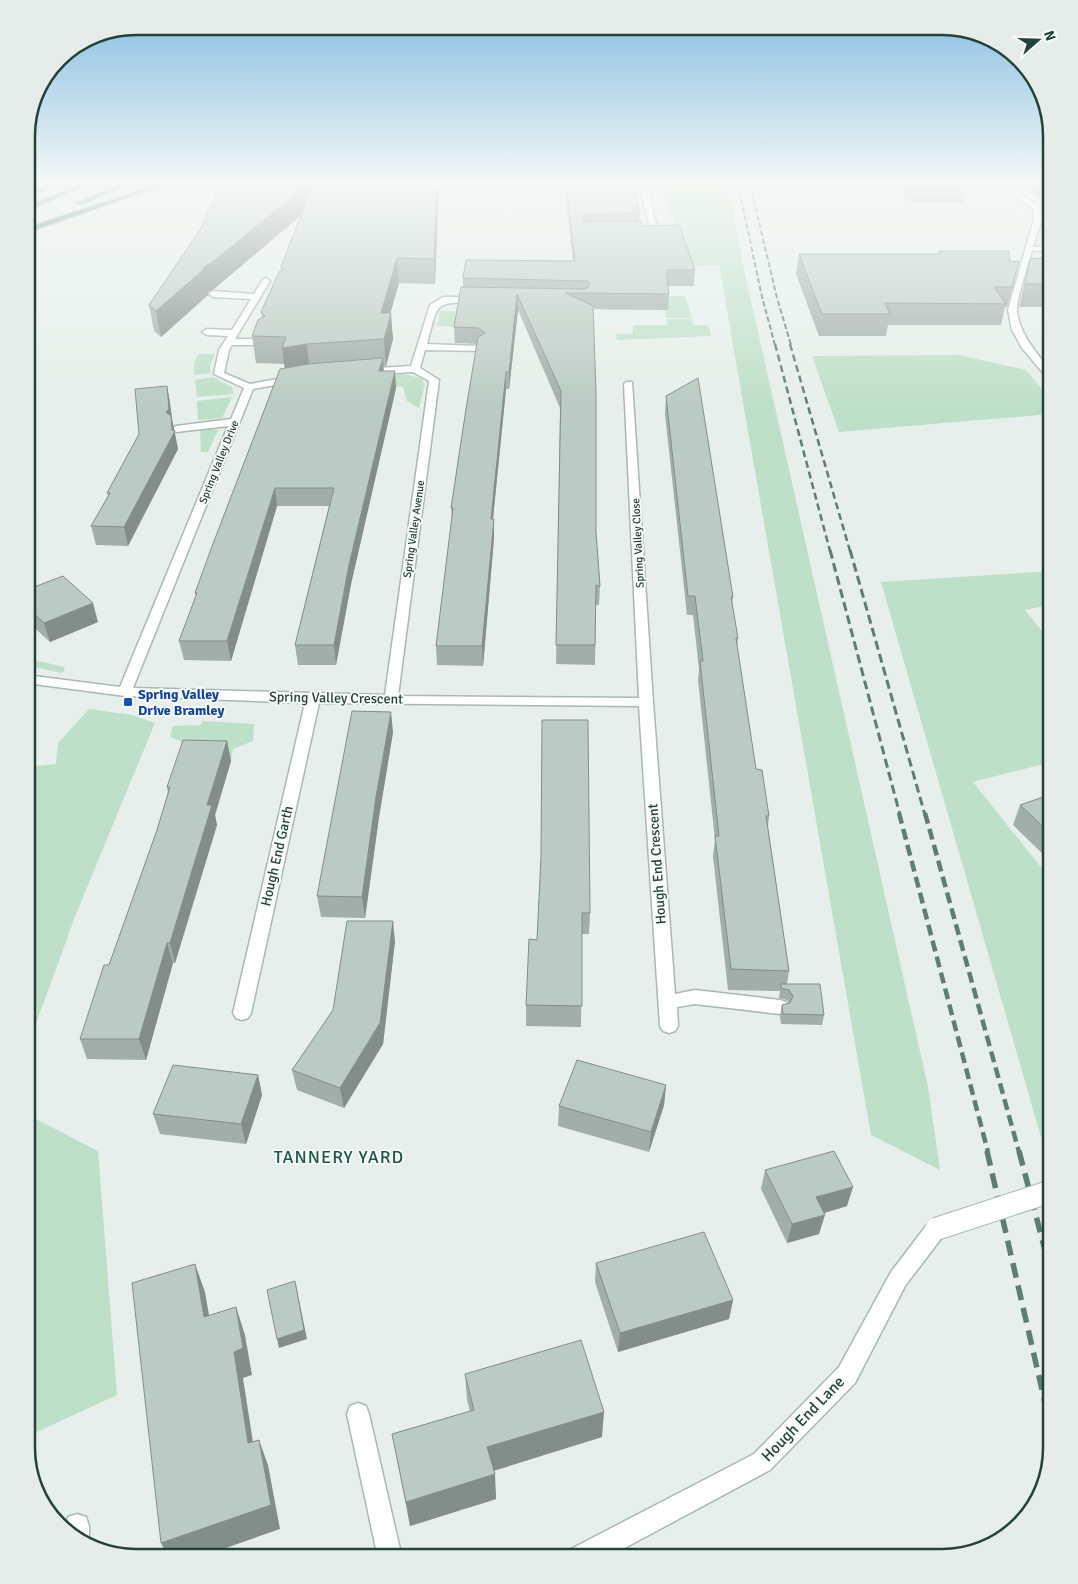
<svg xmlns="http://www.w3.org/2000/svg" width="1078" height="1584" viewBox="0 0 1078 1584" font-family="Signika,sans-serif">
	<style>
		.green { fill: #bfe0c8 }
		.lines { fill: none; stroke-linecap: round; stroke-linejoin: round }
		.lane-casing { stroke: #a8b8b2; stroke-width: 3 }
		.street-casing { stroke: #a8b8b2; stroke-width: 3 }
		.highway-casing { stroke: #c2cac8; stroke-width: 3 }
		.lane { fill: #fff; fill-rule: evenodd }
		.street { fill: #fff; fill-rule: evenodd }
		.highway { fill: #2f6f62; fill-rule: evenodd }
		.rail-far4 { stroke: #5f7d75; stroke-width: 2; stroke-dasharray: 5.5 2.5; stroke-linecap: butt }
		.rail-far3 { stroke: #5f7d75; stroke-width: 2.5; stroke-dasharray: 7 4; stroke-linecap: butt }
		.rail-far2 { stroke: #5f7d75; stroke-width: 3; stroke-dasharray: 9 4.5; stroke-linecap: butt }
		.rail-far1 { stroke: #5f7d75; stroke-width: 4.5; stroke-dasharray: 11 5.5; stroke-linecap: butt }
		.rail { stroke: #5f7d75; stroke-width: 5.5; stroke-dasharray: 15 8; stroke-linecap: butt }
		.street-bridge-casing { stroke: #a8b8b2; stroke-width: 24; stroke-linecap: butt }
		.street-bridge { stroke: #fff; stroke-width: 22 }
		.wall { fill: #a1aea9 }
		.shaded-wall { fill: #838d89 }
		.building { fill: #bbcac4; stroke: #838d89 }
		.transit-dot { fill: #1a4fb4; stroke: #f7fbf9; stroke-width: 2 }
		.labels { text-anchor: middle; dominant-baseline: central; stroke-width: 4; stroke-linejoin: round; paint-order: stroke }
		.far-street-label { font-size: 11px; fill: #24423a; stroke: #f7fbf9 }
		.transit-label { font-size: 14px; font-weight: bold; fill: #164399; stroke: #f7fbf9; text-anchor: start }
		.street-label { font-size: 14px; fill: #24423a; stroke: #f7fbf9 }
		.near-street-label { font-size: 16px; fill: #24423a; stroke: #f7fbf9 }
		.near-neighbourhood-label { font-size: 18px; letter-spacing: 1px; fill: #1f5548; stroke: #f7fbf9 }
		.rim { fill: none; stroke: #24423a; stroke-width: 2.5 }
	</style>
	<rect width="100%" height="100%" fill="#e6efeb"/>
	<g class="green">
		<polygon points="659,184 728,184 743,265 928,1087 940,1170 871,1135 719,265 692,266"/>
		<polygon points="636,296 685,296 692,318 666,318 665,311 667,310 604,310 605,301"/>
		<polygon points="440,311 499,312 458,327 437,326"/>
		<polygon points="667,319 692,319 693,325 708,325 711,336 617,340 616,334 633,334 633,325 667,325"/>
		<polygon points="198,354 215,354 210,366 211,373 194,375 194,364"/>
		<polygon points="959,355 1026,370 1052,401 1052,414 839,432 812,356"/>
		<polygon points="403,374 421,378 425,384 419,408 407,401 403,387 372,386 379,376"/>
		<polygon points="213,377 232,387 233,394 197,397 195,380"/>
		<polygon points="232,397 222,418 198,420 197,401"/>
		<polygon points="200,428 218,430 208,452 201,452"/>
		<polygon points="1052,571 1052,604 1025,610 1052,644 1052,762 973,782 1052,881 1052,1130 1041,1137 881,582"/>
		<polygon points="26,658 64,667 65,670 61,673 26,665"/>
		<polygon points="89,709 132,715 155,723 76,914 26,1051 26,767 56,764 58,743"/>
		<polygon points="203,721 254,724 253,741 233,749 231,761 170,737 173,726 200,725"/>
		<polygon points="26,1114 98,1151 117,1395 26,1437"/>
	</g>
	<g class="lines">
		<defs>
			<g id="lane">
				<polygon points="1027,246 1052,248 1052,252 1027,250"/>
				<polygon points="358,1403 366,1406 369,1414 402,1558 378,1558 347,1414 350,1406"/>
				<polygon points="77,1514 86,1517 89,1526 89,1544 75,1539 65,1529 68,1517"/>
			</g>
			<g id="street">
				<polygon points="26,184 36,184 26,188"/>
				<polygon points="639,184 647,184 658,233 640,233 636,231 640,229 650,229"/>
				<path d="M997 184H1005L1041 208 1042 219C1037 235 1015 301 1017 312 1021 337 1037 353 1052 372V381L1049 380 1022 348 1012 330 1008 310 1034 219 1033 209Z"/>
				<path d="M266 278 270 281 235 339H262L267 342 262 345H232L229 350 224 373 250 384 293 376 298 379 293 382 253 389 133 688 385 695 429 381 413 372 363 375 358 372 363 369 411 366 430 305 443 297H482L483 299 479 302C432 303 439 301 427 344L479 346 484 349 482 351 425 350 420 368 439 380 398 696 639 698 624 384 626 382H632L653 702 675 994 695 990 780 1000 786 1002 789 1007 786 1012 780 1014 695 1004 677 1007 678 1026 675 1031 669 1033 663 1031 660 1026 639 706 319 703 251 1013 248 1018 242 1020 236 1018 233 1013 305 703 125 696 26 683V675L120 687 228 426 176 432 171 429 176 426 231 419 244 388 214 374 219 350 228 336 207 335 202 332 207 329 232 330 251 299 213 297 209 294 213 291 254 294 263 279Z"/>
				<polygon points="936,1220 943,1222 946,1229 943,1236 905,1286 855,1383 770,1470 606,1558 568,1558 571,1549 754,1454 839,1367 891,1272 929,1222"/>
			</g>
			<g id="highway">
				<polygon points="51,184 61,184 26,198 26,193"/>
				<polygon points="82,184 92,184 26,211 26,206"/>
				<polygon points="121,184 131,184 82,205 75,203"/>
				<polygon points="158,184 168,184 26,233 26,228"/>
			</g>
		</defs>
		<use href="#lane" class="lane-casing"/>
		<use href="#street" class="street-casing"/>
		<use href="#highway" class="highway-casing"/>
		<use href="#lane" class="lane"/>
		<use href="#street" class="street"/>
		<use href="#highway" class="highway"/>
		<g class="rail-far4">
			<polyline points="738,184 762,297 775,345"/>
			<polyline points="750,184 777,298 791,345"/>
		</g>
		<g class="rail-far3">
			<polyline points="775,344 830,551"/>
			<polyline points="790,344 850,551"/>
		</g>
		<g class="rail-far2">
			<polyline points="830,550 900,815"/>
			<polyline points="850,550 925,815"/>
		</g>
		<g class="rail-far1">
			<polyline points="899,813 988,1152"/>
			<polyline points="925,813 1019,1152"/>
		</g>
		<g class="rail">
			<polyline points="987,1151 1052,1433"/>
			<polyline points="1019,1151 1052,1277"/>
		</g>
		<defs>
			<polyline id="street-bridge" points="936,1229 1052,1191"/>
		</defs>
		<use href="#street-bridge" class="street-bridge-casing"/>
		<use href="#street-bridge" class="street-bridge"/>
	</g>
	<g class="wall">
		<polygon points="221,184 439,184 435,284 399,283 390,313 393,339 386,366 383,366 384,371 395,371 396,388 351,584 336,665 298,665 295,645 329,506 277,506 231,661 184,660 179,641 196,596 195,593 285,368 284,364 256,363 252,336 262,318 261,312 282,270 281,267 301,215 214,289 208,292 208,295 161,337 154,331 149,305 200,230"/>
		<polygon points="565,184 633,184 640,213 639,221 642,226 695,270 694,286 668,286 669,294 668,310 593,309 596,532 600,586 599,605 596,605 595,665 556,664 560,408 518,310 509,389 506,389 493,519 494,538 483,666 437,665 436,646 452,519 451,508 477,344 455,343 454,327 463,287 463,278 573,261 565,191"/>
		<polygon points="899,184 967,184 963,203 906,201"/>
		<polygon points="1024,184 1052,184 1052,207 1024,185"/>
		<polygon points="939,251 1010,262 1019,261 1007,307 1005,307 1001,325 888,325 886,336 819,336 796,274 799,254 938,254"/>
		<polygon points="1052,257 1052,307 1019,307 1030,259"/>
		<polygon points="167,386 170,403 172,419 178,449 128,546 96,545 91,526 108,496 107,493"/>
		<polygon points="666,396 733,597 732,603 738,638 737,646 756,769 769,816 768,827 789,971 787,984 824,1015 822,1025 781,1024 780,1016 782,1005 789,1003 787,1000 779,998 780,991 728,990 713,856 715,840 698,680 699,669 693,615 687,615 665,414"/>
		<polygon points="26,584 28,589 98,622 50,642 26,620"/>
		<polygon points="393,732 379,817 365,918 321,917 317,896"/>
		<polygon points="227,741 231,761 215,815 217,825 175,963 173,963 146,1060 87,1059 80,1039 109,965 157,830 168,793 167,787"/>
		<polygon points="1052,794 1052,858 1048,859 1013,825 1020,805"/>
		<polygon points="541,857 590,913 589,934 582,934 581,1027 526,1026 526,1005 537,940"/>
		<polygon points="395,941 383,1044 344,1108 297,1090 292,1070"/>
		<polygon points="258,1075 262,1095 246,1144 160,1134 153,1114"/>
		<polygon points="666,1085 664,1105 649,1152 558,1126 559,1106"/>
		<polygon points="765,1170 847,1206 824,1213 819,1234 787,1243 761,1189"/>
		<polygon points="596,1263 733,1300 729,1319 618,1352 595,1282"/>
		<polygon points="465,1374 602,1437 494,1471 496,1499 410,1526 392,1434 470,1411 467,1400"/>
	</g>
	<g class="shaded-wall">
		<polygon points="308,184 316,184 318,201 214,289 208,292 208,295 161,337 156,311 204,267"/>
		<polygon points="437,184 439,184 439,190 435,284 434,259"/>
		<polygon points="397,258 399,283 383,339 381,313"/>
		<polygon points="1019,261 1014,282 1007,307 1012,287"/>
		<polygon points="517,294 518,310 509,389 509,372"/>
		<polygon points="391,313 393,339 386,366 384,339"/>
		<polygon points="307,344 310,371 286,376 282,348"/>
		<polygon points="383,358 384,375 379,371"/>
		<polygon points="395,371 396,388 351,584 336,665 334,645 349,565"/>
		<polygon points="506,372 506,389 491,538 491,519"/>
		<polygon points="167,386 170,403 172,419 178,449 128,546 124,527 166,412"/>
		<polygon points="275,488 277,506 231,661 227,641"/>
		<polygon points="494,519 494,538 483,666 482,646"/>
		<polygon points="93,603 98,622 50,642 44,623"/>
		<polygon points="391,712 393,732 379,817 365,918 362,897 376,797"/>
		<polygon points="227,741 231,761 215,815 217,825 175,963 170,943 207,805"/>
		<polygon points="1052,849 1052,858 1048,859"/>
		<polygon points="393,921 395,941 383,1044 344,1108 340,1088"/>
		<polygon points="167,943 173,963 146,1060 139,1039"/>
		<polygon points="258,1075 262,1095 246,1144 241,1124"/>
		<polygon points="666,1085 664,1105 649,1152 651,1132"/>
		<polygon points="853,1187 847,1206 811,1217 816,1197"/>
		<polygon points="825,1215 819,1234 787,1243 792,1224"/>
		<polygon points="195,1264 205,1292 214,1344 204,1317"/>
		<polygon points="295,1281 307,1339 279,1348 277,1339"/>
		<polygon points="733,1300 729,1319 618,1352 620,1333"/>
		<polygon points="236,1307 245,1335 252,1375 243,1378 257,1468 248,1443 234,1352"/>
		<polygon points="604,1412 602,1437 489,1472 487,1447"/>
		<polygon points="259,1440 268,1465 280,1529 197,1558 169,1558 161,1543"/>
		<polygon points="495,1474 496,1499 410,1526 406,1502"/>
	</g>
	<g class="building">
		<polygon points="221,184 308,184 210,264 204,267 203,270 156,311 149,305 200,230"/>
		<polygon points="313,184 437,184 434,259 397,258 381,313 391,313 384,339 307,344 282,348 286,337 252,336 258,320 265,316 261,312 279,272 283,269 281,267"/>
		<polygon points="566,184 633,184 640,213 584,215 582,216 583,222 641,221 642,226 679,225 695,270 666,270 669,294 566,293 593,306 596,392 596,532 600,586 596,585 595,645 556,645 561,391 517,294 509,372 506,372 491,519 494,519 482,646 436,646 453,508 451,508 466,409 478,337 485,333 479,328 454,327 461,287 584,289 589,287 589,282 587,281 463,278 466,260 575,261"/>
		<polygon points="939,251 1009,251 1010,262 1019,261 1012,287 994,287 1006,304 885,303 890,314 822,314 799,254 941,254"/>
		<polygon points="1052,257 1052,284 1025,284 1030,259"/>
		<polygon points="383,358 379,371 395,371 349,565 334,645 295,645 334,488 275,488 227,641 179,641 197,593 195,593 211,549 280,369 308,364"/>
		<polygon points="698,378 733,597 731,597 738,638 736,638 756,769 762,770 769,816 766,816 789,971 731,969 715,836 719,836 700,661 703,661 695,596 688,596 666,396"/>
		<polygon points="167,386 169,409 166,412 171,416 172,430 175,431 124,527 91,526 110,493 107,493 139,434 135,389"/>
		<polygon points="63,576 93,603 44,623 26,606 26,590"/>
		<polygon points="352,711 391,712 376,797 362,897 317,896"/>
		<polygon points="542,720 588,720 590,913 582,913 582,1006 526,1005 529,939 537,940 541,857"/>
		<polygon points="183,740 227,741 207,805 212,805 170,943 167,943 139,1039 80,1039 104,965 109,965 157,830 170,787 167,787"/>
		<polygon points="1052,794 1052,835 1020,805"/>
		<polygon points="347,921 393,921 380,1023 340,1088 292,1070 333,1010"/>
		<polygon points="781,984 820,984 824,1015 783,1014 782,1005 790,1003 793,996 789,990 781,988"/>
		<polygon points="577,1060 666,1085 651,1132 559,1106"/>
		<polygon points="173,1065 258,1075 241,1124 153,1114"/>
		<polygon points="834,1151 853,1187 816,1197 825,1215 792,1224 765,1170"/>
		<polygon points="704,1232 733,1300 620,1333 596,1263"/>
		<polygon points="195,1264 204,1317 236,1307 243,1348 234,1352 248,1443 259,1440 271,1505 161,1543 132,1283"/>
		<polygon points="295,1281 304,1330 277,1339 267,1290"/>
		<polygon points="581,1340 604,1412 487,1447 495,1474 406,1502 392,1434 474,1410 465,1374"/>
		<polygon points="871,1551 873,1558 843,1558"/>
	</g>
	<linearGradient id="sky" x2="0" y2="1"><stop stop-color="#84bce0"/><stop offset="0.45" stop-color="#f4f8f6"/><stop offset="1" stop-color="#f4f8f6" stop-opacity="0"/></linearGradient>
	<rect width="1078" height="406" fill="url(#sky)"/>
	<rect class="transit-dot" x="123" y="697" width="10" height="10" rx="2.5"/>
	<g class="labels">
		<g class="far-street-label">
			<text transform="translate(219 462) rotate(-68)">Spring Valley Drive</text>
			<text transform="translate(414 529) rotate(-82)">Spring Valley Avenue</text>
			<text transform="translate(638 543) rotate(-93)">Spring Valley Close</text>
		</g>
		<g class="transit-label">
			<text x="138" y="694">Spring Valley<tspan x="138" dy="16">Drive Bramley</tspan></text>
		</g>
		<g class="street-label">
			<text transform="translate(336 698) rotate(1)">Spring Valley Crescent</text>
			<text transform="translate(277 856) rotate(-77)">Hough End Garth</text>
			<text transform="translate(657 864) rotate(-94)">Hough End Crescent</text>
		</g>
		<g class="near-street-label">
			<text transform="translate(803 1419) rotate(-46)">Hough End Lane</text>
		</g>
		<g class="near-neighbourhood-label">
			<text x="339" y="1157">TANNERY YARD</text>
		</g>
	</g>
	<path d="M0 0H1078V1584H0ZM136 35H942A101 101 0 0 1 1043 136V1448A101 101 0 0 1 942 1549H136A101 101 0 0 1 35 1448V136A101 101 0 0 1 136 35Z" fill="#e6ecea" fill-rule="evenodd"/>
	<path class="rim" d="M136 35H942A101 101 0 0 1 1043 136V1448A101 101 0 0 1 942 1549H136A101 101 0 0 1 35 1448V136A101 101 0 0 1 136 35Z"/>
	<g transform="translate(1038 40) rotate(70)" stroke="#f7fbf9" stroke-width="4" paint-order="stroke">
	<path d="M0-4L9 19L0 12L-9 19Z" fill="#24423a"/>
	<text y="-8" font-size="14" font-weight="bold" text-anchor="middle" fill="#24423a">N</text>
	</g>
</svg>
